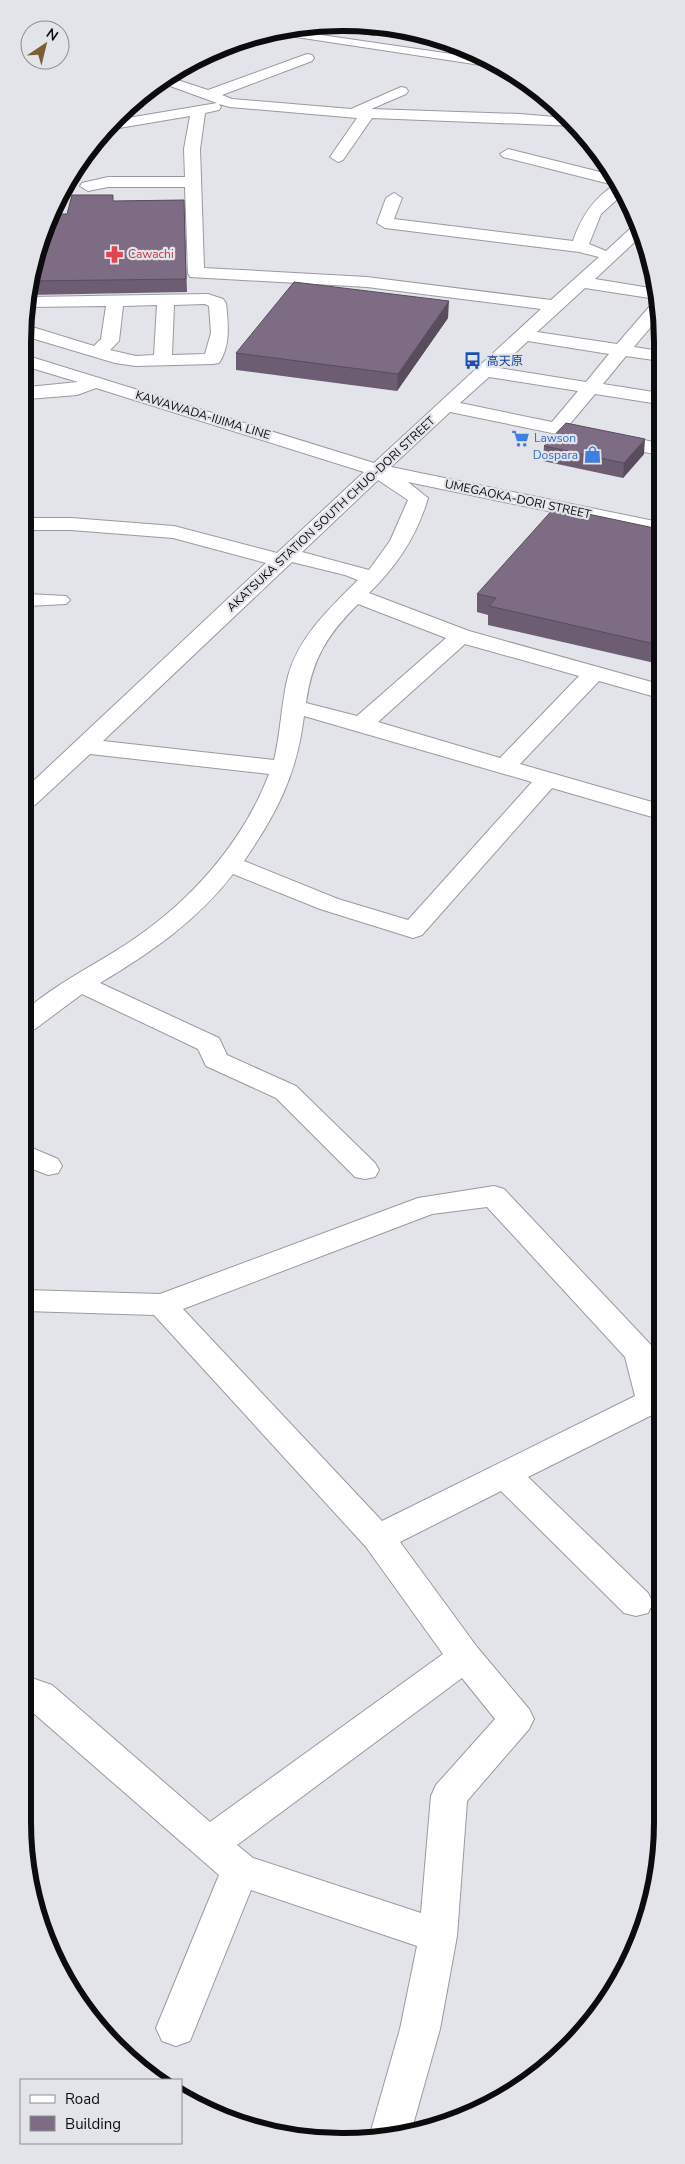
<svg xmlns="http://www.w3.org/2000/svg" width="685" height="2164" viewBox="0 0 685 2164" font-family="'Nunito Sans','Noto Sans JP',sans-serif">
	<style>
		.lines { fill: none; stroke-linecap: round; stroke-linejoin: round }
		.minor-casing { stroke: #999aa0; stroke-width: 2 }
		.minor { fill: #fff; fill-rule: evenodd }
		.wall { fill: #6c5d72 }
		.shaded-wall { fill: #584c5d }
		.building { fill: #7e6c85; stroke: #584c5d }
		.labels { text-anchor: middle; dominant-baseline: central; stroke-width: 4.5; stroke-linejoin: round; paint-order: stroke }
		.far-health-label { font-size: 12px; fill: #be3a42; stroke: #e3e4ea; text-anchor: start }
		.far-transit-label { font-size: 12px; fill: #164399; stroke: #e3e4ea; text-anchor: start }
		.far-street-label { font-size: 12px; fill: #0c0c0e; stroke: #e3e4ea }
		.far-shop-label { font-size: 12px; fill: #366cbe; stroke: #e3e4ea; text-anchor: start }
		.rim { fill: none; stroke: #0c0c0e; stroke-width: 6 }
	</style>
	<rect width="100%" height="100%" fill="#e3e4ea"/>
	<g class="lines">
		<defs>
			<g id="minor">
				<polygon points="280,29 486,59 507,69 270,33"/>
				<path d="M307 54 312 55 314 58 312 61 222 95 232 99 351 109 401 87 406 88 408 91 406 94 371 109 520 114 567 118 577 126 372 118 343 160 338 162 330 157 357 118 230 107 219 104 221 107 219 110 205 113 200 149 204 268 367 277 551 300 599 257 579 252 385 228 377 223 386 198 394 193 402 198 394 219 573 241C581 217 593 199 614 185L503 157 500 154 508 149 612 175 624 193 601 214 589 244 606 251 632 227 637 225 640 237 595 279 656 289C665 319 651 325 634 347L660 351V361L626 356 603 384 660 393 659 404 595 394 569 425 659 443V455L450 412 391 467 659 522V534L408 482 428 498C417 536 397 566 369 593L469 631 659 684V698L599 681 520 764 659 804V819L552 788 422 935 413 938 320 909 233 874C197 921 150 953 100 983L219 1038 227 1055 296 1086 375 1163 379 1170 375 1177 365 1179 355 1177 276 1098 206 1066 198 1049 82 994 35 1029 26 1031V1010C57 983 93 966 128 943 189 903 243 843 269 774L90 754 35 805 27 807V787L266 563 173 538 71 530H28V518H71L174 526 277 553 364 472 96 388 77 395 28 399V387L78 382 28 367V356L374 463 541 309 367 287 190 277 188 273 185 187H108L88 191 80 186 82 183 108 177H185L184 149 190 116 113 129 122 119 217 103 159 82 165 76 208 90ZM585 288 656 299 617 344 537 332ZM528 341 609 354 586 382 499 368ZM489 377 578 391 552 422 460 403ZM378 480 408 500 390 541 369 570 302 552ZM292 562 345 575 358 580C330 608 299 636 288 676 281 704 281 732 274 760L103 741ZM358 604 446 638 357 716 306 703C312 659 327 635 358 604ZM465 644 579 676 500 758 378 722ZM304 716 532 782 408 920 338 899 244 861C277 813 297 774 304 716Z"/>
				<path d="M208 294 223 299 226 303C228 323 231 345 219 363L213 364 136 366 115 363 28 337 29 326 94 346 101 339 106 306 29 307V297ZM205 304 209 306 211 333 205 354 172 355 174 305ZM157 305 154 355 136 356 110 350 119 341 123 306Z"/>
				<polygon points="27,594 66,596 70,600 66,604 27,606"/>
				<polygon points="25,1145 58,1159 62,1166 58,1173 48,1175 25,1166"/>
				<path d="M494 1186 504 1189 651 1345 656 1353 657 1416 652 1415 528 1477 648 1593 653 1603 648 1613 636 1616 624 1613 501 1491 400 1542 477 1647 529 1709 534 1719 529 1729 467 1801 457 1936 440 2029 411 2132 370 2134 400 2029 417 1946 251 1890 190 2041 176 2046 162 2041 156 2028 219 1875 23 1704V1675L52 1685 210 1822 443 1654 366 1547 154 1315 25 1311V1290L160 1294 418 1198ZM487 1207 625 1357 635 1396 382 1521 183 1309 432 1214ZM462 1678 495 1719 436 1785 431 1796 421 1913 253 1858 237 1845Z"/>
			</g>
		</defs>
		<use href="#minor" class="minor-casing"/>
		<use href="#minor" class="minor"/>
	</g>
	<g class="wall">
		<polygon points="326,29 385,29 374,36"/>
		<polygon points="184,200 187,292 29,295 29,296 29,280 114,201"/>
		<polygon points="448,318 397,391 236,370 236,353"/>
		<polygon points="544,446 644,454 623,478 543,461"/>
		<polygon points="659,529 659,664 488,625 488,615 477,612 477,594"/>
	</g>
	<g class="shaded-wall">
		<polygon points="374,29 385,29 374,36"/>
		<polygon points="449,301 448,318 397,391 398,374"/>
		<polygon points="645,439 644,454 623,478 624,463"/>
	</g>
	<g class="building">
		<polygon points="72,195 113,195 113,201 184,200 186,279 29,281 56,214 67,214"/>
		<polygon points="294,282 449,301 398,374 236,353"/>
		<polygon points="566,423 645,439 624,463 544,446"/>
		<polygon points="555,507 659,529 659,645 489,606 496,598 477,594"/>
	</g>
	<defs>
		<symbol id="pharmacy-bare" viewBox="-9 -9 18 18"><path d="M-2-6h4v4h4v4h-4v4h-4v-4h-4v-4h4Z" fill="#e0444e" stroke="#e3e4ea" stroke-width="2.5" paint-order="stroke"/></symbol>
		<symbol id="bus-bare" viewBox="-9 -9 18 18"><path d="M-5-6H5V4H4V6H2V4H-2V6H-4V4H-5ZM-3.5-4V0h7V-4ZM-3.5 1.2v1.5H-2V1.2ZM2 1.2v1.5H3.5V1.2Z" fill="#1a4fb4" stroke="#e3e4ea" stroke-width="2.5" paint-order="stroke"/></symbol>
		<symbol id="supermarket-bare" viewBox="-9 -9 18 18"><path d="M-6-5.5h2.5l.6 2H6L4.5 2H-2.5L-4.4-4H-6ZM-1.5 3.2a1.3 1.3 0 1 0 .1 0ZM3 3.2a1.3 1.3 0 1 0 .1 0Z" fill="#3f7fe0" stroke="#e3e4ea" stroke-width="2.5" paint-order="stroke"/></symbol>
		<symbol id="shop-bare" viewBox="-9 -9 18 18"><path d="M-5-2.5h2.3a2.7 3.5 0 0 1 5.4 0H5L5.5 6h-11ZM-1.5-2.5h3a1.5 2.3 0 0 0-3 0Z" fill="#3f7fe0" stroke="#e3e4ea" stroke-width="2.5" paint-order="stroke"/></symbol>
	</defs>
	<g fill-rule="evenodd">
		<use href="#pharmacy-bare" x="102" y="242" width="25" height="25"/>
		<use href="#bus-bare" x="460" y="348" width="25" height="25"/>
		<use href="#supermarket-bare" x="508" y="426" width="25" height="25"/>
		<use href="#shop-bare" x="580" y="442" width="25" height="25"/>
	</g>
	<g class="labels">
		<g class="far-health-label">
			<text x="128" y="254">Cawachi</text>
		</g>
		<g class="far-transit-label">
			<text x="487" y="361">高天原</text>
		</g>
		<g class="far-street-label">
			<text transform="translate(203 415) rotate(17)">KAWAWADA-IIJIMA LINE</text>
			<text transform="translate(518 499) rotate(12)">UMEGAOKA-DORI STREET</text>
			<text transform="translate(331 514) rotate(-43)">AKATSUKA STATION SOUTH CHUO-DORI STREET</text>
		</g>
		<g class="far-shop-label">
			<text x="534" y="438">Lawson</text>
			<text x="578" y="455" text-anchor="end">Dospara</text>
		</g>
	</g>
	<path d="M0 0H685V2164H0ZM342 31H343A311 311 0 0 1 654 342V1822A311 311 0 0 1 343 2133H342A311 311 0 0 1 31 1822V342A311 311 0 0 1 342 31Z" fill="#e3e4ea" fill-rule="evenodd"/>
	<path class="rim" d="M342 31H343A311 311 0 0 1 654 342V1822A311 311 0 0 1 343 2133H342A311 311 0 0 1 31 1822V342A311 311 0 0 1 342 31Z"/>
	<rect x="20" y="2079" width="162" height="65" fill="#e3e4ea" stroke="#8d8e92"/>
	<rect x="30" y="2095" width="25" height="8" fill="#ffffff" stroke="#8d8e92"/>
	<text x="65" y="2104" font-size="15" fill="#0c0c0e">Road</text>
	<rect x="30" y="2116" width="25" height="15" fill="#7e6c85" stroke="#8d8e92"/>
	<text x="65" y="2129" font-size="15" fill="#0c0c0e">Building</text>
	<g transform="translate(45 45) rotate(35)"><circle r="24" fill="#e3e4ea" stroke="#8d8e92"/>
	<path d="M0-4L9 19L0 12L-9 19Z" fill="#7b5f32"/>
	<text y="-8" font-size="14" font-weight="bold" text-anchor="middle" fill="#0c0c0e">N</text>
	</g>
</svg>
